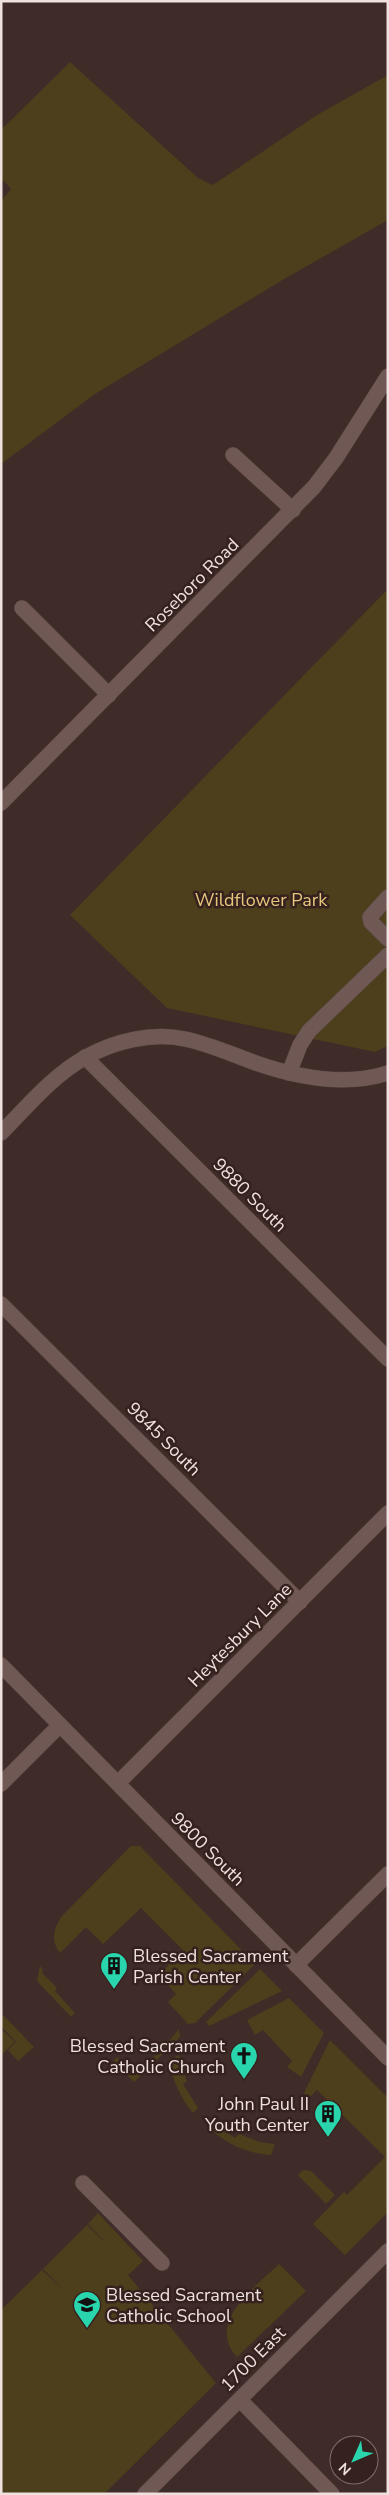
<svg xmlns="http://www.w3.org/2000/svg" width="389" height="2495" viewBox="0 0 389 2495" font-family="'Nunito Sans',sans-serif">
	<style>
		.green { fill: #4d3f1c }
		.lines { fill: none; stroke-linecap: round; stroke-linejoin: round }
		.minor-casing { stroke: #5a4946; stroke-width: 16 }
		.minor { stroke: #705955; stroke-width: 15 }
		.labels { text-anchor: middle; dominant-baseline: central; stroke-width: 5; stroke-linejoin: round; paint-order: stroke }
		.street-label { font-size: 18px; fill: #efe1de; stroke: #35211e }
		.park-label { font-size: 18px; fill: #e6c57c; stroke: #35211e }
		.poi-label { font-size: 18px; fill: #efe1de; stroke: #35211e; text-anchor: start }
	</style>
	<rect width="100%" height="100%" fill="#3f2b28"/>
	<g class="green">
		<polygon points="70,62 198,178 213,185 317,115 388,75 388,220 284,279 95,394 1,464 1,201 11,189 1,178 1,130"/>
		<polygon points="388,589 388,1046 375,1052 167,1008 70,915"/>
		<path d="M131 1846H140L255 1964 195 2023 188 2024 168 2002 176 1994 159 1975 183 1950 141 1908 103 1944 86 1927 60 1953C50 1940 54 1928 62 1916Z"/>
		<polygon points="40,1966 43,1970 42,1973 57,1988 55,1991 75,2013 71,2017 37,1981"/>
		<polygon points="260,1969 282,1991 209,2026 206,2022"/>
		<polygon points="289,1998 324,2033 301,2077 287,2067 292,2061 263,2030 255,2035 247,2020"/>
		<polygon points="1,2013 34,2047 18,2061 8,2050 16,2042 1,2026"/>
		<polygon points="1,2029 15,2042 1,2055"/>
		<polygon points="179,2029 180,2037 134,2082 113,2061 118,2057 124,2067 135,2075 146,2060 159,2054 164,2043 170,2040"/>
		<polygon points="330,2040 388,2098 388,2212 345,2255 313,2224 344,2192 347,2195 385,2157 317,2090 309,2098 304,2093"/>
		<path d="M179 2055 187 2082 183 2084 198 2108 193 2113C180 2098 173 2079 168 2060Z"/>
		<path d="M212 2123 235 2138 239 2134 260 2142 275 2144 271 2155C247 2154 225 2143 208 2127Z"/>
		<polygon points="303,2170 311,2171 335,2195 326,2204 298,2175"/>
		<polygon points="98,2213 143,2261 128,2275 216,2383 104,2494 1,2494 1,2310 42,2270 64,2290 43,2269 87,2225 109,2246 88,2224"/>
		<path d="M279 2264 306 2291 237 2357C205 2323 256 2286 279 2264Z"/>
	</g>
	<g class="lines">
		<defs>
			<g id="minor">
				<polyline points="233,455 293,510"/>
				<polyline points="22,608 109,695"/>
				<polyline points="1,803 314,487 336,458 388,376"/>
				<polyline points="388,897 370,917 371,922 388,939"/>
				<polyline points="85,1057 388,1359"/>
				<polyline points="289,1073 300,1045 309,1031 388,955"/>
				<path d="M1 1133C27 1107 53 1075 86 1057 115 1041 152 1032 185 1039 209 1044 231 1054 253 1062 295 1077 345 1087 388 1073"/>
				<polyline points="1,1304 300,1602"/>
				<polyline points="1,1665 388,2058"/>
				<polyline points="118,1783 388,1513"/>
				<polyline points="1,1784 60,1725"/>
				<polyline points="296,1965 388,1874"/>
				<polyline points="83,2183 162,2263"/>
				<polyline points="240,2400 332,2494"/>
				<polyline points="145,2494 388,2251"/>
			</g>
		</defs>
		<use href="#minor" class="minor-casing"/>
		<use href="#minor" class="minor"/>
	</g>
	<defs>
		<symbol id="building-pin" viewBox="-11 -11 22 30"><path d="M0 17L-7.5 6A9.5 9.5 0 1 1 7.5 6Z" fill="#29d5ad" stroke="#35211e"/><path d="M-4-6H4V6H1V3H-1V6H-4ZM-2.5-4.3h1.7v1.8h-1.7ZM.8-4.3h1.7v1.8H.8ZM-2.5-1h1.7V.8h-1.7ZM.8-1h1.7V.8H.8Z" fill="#111"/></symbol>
		<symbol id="church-pin" viewBox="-11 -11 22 30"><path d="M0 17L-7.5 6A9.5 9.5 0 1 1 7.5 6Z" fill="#29d5ad" stroke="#35211e"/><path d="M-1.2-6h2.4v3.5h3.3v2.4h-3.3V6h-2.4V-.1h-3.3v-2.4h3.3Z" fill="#111"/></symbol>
		<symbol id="school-pin" viewBox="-11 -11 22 30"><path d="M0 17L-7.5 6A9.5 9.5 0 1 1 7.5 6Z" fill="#29d5ad" stroke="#35211e"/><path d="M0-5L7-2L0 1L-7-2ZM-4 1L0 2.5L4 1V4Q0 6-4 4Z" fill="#111"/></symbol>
	</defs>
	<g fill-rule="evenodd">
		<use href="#building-pin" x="98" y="1950" width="32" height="43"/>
		<use href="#church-pin" x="228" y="2040" width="32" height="43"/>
		<use href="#building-pin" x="312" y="2098" width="32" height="43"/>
		<use href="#school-pin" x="71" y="2289" width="32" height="43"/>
	</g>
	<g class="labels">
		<g class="street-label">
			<text transform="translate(192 585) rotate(-45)">Roseboro Road</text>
			<text transform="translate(250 1195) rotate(45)">9880 South</text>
			<text transform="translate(164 1439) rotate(45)">9845 South</text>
			<text transform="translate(240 1635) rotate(-45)">Heytesbury Lane</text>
			<text transform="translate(208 1849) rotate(45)">9800 South</text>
			<text transform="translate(253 2359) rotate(-45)">1700 East</text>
		</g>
		<g class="park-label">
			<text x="261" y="900">Wildflower Park</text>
		</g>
		<g class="poi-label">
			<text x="133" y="1956">Blessed Sacrament<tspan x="133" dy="21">Parish Center</tspan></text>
			<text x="225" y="2046" text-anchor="end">Blessed Sacrament<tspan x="225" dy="21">Catholic Church</tspan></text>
			<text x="309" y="2104" text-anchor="end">John Paul II<tspan x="309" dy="21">Youth Center</tspan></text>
			<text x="106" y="2295">Blessed Sacrament<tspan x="106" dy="21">Catholic School</tspan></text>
		</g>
	</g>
	<rect width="389" height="2495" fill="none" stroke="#efe1de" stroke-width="5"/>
	<g transform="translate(354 2460) rotate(225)"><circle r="24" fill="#35211e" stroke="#7f6e6b"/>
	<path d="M0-4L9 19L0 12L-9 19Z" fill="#29d5ad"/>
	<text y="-8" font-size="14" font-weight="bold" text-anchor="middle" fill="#efe1de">N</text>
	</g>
</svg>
